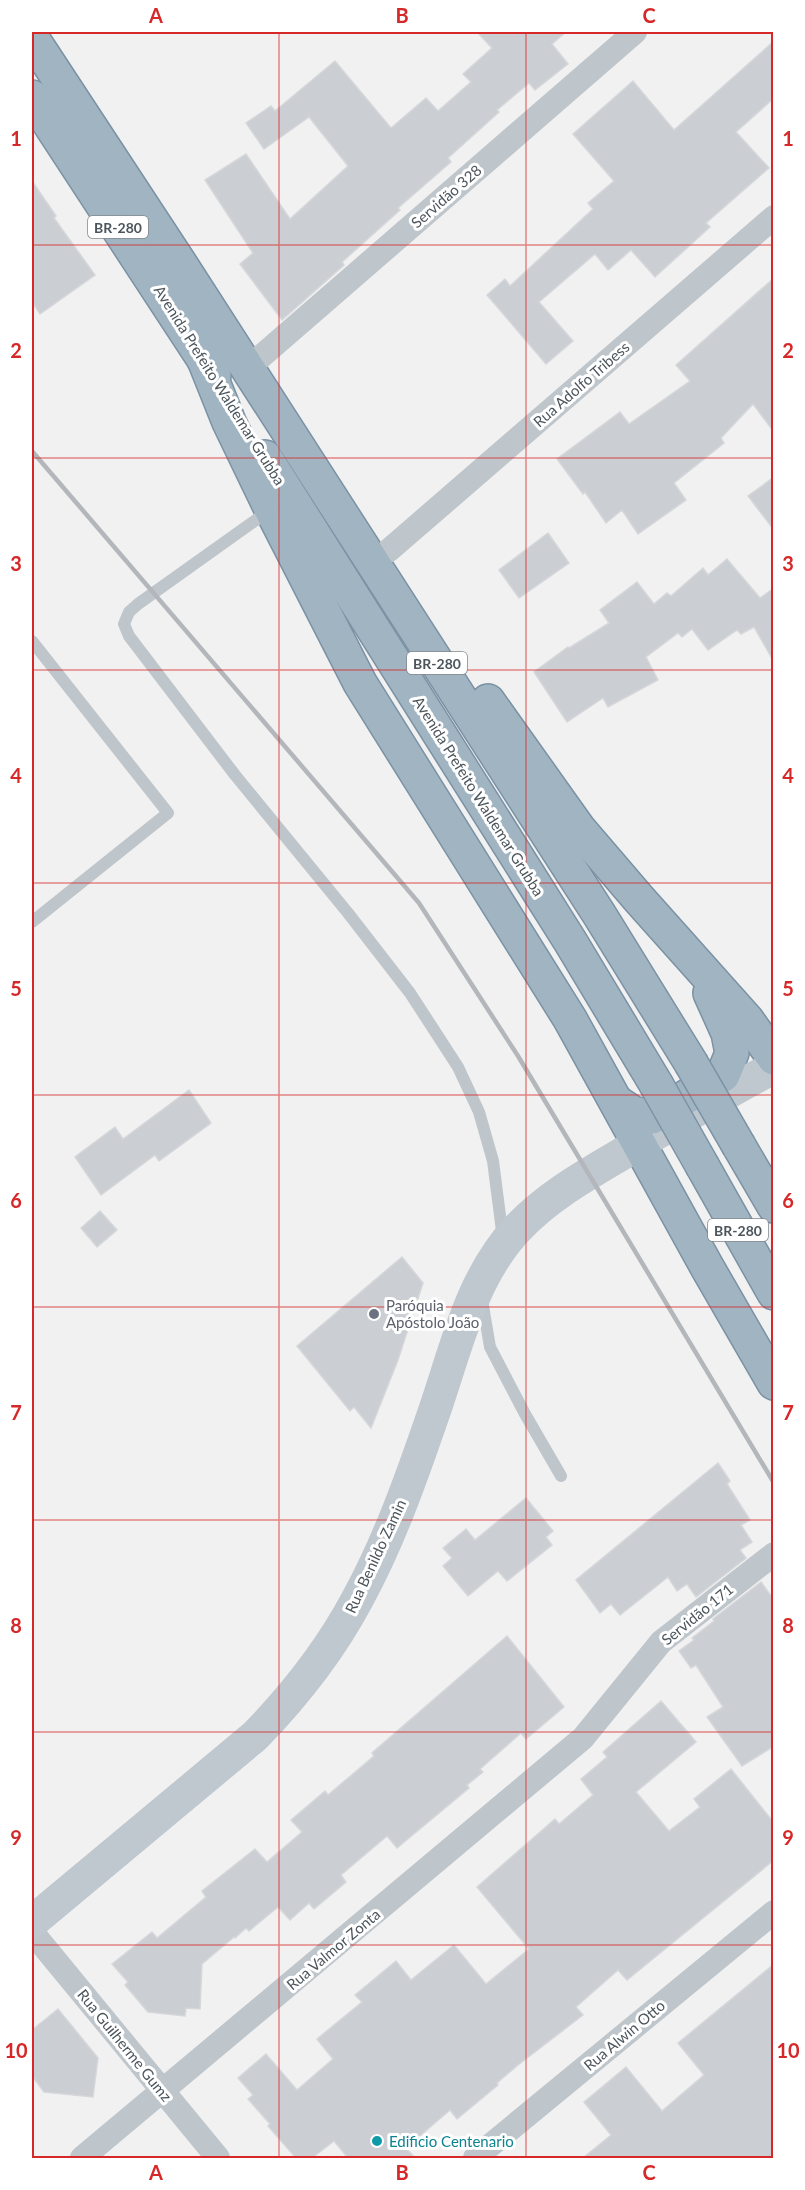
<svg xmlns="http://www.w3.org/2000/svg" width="805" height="2190" viewBox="0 0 805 2190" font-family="Lato,sans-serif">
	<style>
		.building { fill: #cbced2; stroke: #d5d7db; stroke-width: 1.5 }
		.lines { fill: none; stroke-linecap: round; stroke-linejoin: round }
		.trunk-casing { stroke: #7a92a4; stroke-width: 36 }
		.service { stroke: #bec6cb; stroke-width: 12 }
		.minor { stroke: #bec6cb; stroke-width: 24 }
		.secondary { stroke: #bfc8cf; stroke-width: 33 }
		.trunk { stroke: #a1b4c2; stroke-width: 33 }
		.rail { stroke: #b3b6ba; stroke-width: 4.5 }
		.trunk-bridge-casing { stroke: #7a92a4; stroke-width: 36; stroke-linecap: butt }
		.trunk-bridge { stroke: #a1b4c2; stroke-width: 33 }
		.grid { fill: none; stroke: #d62828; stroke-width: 1.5; stroke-opacity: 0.55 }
		.worship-dot { fill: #6b7280; stroke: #fff; stroke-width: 2 }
		.culture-dot { fill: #0f9aa8; stroke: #fff; stroke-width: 2 }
		.labels { text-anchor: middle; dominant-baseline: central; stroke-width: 6; stroke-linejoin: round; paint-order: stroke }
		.shield { fill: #fff; stroke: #81888c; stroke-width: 1.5 }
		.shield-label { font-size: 14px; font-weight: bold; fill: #4b555b }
		.street-label { font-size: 15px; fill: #4b555b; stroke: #fff }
		.worship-label { font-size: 15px; fill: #5b616d; stroke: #fff; text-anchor: start }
		.culture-label { font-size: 15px; fill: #0d838f; stroke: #fff; text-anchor: start }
		.neatline { fill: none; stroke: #d62828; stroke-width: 2 }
		.grid-label { font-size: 20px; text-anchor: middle; font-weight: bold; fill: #d62828 }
	</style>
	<rect width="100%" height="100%" fill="#f2f1f1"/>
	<g class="building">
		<polygon points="477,32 566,32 552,44 568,64 535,90 529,83 497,110 499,112 448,158 451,162 398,208 400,210 342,262 344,265 282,320 240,264 253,253 205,180 246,154 290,219 348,166 309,117 264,149 246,123 271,106 275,111 335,61 391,128 426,98 438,111 471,82 463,74 492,48"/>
		<polygon points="774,41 774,98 736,132 769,168 706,223 710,227 655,277 631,250 608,270 595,254 539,302 573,341 546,364 487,295 505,279 510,286 593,209 588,203 614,181 573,134 633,81 674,130"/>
		<polygon points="32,181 56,216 54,218 95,275 40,314 32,302"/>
		<polygon points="774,278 774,432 753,404 721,438 724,443 674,483 686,500 638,534 622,510 606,523 585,492 583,494 557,459 620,412 629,424 690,381 676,365"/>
		<polygon points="774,477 774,530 748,496"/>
		<polygon points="548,533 569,563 519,598 499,570"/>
		<polygon points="727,559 760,598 774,588 774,662 754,627 741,634 737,630 708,650 692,629 682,637 678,633 646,657 658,680 608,707 603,698 567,722 534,672 568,647 569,648 609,623 600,610 637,582 654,604 667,593 671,596 703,568 708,575"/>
		<polygon points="189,1090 211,1123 159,1161 155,1155 101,1195 75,1157 115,1127 123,1139"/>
		<polygon points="100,1211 117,1230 97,1247 81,1228"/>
		<polygon points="402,1257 423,1283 398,1360 371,1428 354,1407 350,1411 297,1346"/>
		<polygon points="718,1463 730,1481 727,1484 750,1520 741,1525 752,1542 740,1550 746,1558 696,1597 687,1584 677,1591 668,1577 620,1615 611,1604 600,1613 576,1580"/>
		<polygon points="526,1498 553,1531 546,1537 552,1545 507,1581 498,1571 468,1596 443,1566 452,1558 443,1548 466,1529 475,1540"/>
		<polygon points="761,1582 774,1600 774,1746 742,1766 707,1717 723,1707 696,1665 691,1668 679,1651 694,1640 692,1638 714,1621 713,1619"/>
		<polygon points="507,1636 564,1707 526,1739 521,1733 480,1769 483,1772 467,1785 469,1788 397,1848 387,1836 341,1875 346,1882 314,1909 309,1903 290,1920 278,1907 249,1931 246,1928 235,1938 234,1937 202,1964 200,2009 186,2008 185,2016 148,2012 125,1985 128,1982 112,1964 152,1932 157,1938 206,1897 202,1891 255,1849 267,1862 302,1832 291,1820 325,1791 328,1795 374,1756 372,1753"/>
		<polygon points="661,1701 696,1742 636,1792 669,1831 700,1807 694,1799 731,1769 774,1823 774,1860 627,1980 618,1970 576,2007 583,2015 518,2065 497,2083 498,2085 457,2119 450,2110 406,2148 415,2158 348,2158 334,2141 312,2158 296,2158 268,2126 270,2124 248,2099 253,2095 238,2078 266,2054 297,2090 333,2059 317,2039 362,2002 355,1995 396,1961 411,1980 454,1945 486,1984 529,1949 477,1887 555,1819 559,1824 593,1795 581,1779 607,1757 603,1752"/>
		<polygon points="774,1964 774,2158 583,2158 611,2135 584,2102 626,2067 662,2111 704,2075 678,2043"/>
		<polygon points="58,2009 98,2058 93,2097 44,2092 32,2076 32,2030"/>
	</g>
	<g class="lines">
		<defs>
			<g id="trunk">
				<polyline points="32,38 181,265 599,914 691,1063"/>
				<polyline points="32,97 214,375"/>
				<polyline points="203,357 229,422 271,509 360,683 570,1019 707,1267 774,1383"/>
				<polyline points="265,457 570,941 656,1084"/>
				<polyline points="488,701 579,829 639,899 747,1020 774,1058"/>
				<polyline points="618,1103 633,1113 652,1117 723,1075 732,1053 728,1033 710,993"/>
				<polyline points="739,1146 774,1206"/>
				<polyline points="703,1167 774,1293"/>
			</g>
		</defs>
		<use href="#trunk" class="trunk-casing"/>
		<g class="service">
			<polyline points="270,510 138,604 129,612 124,624 129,636 235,775 348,913 410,993 458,1067 479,1112 493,1161 503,1239"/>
			<polyline points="32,641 168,813 32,922"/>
			<polyline points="482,1300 490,1347 525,1414 561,1476"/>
		</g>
		<g class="minor">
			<polyline points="256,361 635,32"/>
			<polyline points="388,551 774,217"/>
			<polyline points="32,1932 218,2158"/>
			<polyline points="82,2158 583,1738 661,1642 774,1554"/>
			<polyline points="475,2158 774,1912"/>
		</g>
		<path class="secondary" d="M32 1922 255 1736C295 1695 331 1649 358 1598 389 1541 411 1479 432 1418 455 1354 469 1280 517 1229 546 1198 584 1176 620 1155 671 1124 722 1096 774 1067"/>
		<use href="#trunk" class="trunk"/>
		<polyline class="rail" points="32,451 419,903 518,1056 774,1483"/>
		<defs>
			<g id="trunk-bridge">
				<polyline points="691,1063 739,1146"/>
				<polyline points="656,1084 703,1167"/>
			</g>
		</defs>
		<use href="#trunk-bridge" class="trunk-bridge-casing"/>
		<use href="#trunk-bridge" class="trunk-bridge"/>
	</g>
	<path class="grid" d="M279 32V2158M526 32V2158M32 245H774M32 458H774M32 670H774M32 883H774M32 1095H774M32 1307H774M32 1520H774M32 1732H774M32 1945H774"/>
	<circle class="worship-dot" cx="374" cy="1314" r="6"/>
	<circle class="culture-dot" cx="377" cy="2141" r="6"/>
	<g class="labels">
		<g class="shield">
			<rect x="88" y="216" width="60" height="22" rx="4.5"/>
			<rect x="407" y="652" width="60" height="22" rx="4.5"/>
			<rect x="708" y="1219" width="60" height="22" rx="4.5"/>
		</g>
		<g class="shield-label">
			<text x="118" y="227">BR-280</text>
			<text x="437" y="663">BR-280</text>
			<text x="738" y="1230">BR-280</text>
		</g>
		<g class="street-label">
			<text transform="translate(446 196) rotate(-41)">Servidão 328</text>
			<text transform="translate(581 384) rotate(-41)">Rua Adolfo Tribess</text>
			<text transform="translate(220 385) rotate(58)">Avenida Prefeito Waldemar Grubba</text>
			<text transform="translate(479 796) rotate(58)">Avenida Prefeito Waldemar Grubba</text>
			<text transform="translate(375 1556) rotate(-65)">Rua Benildo Zamin</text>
			<text transform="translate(697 1614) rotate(-39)">Servidão 171</text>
			<text transform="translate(333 1949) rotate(-40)">Rua Valmor Zonta</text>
			<text transform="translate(624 2035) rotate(-40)">Rua Alwin Otto</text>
			<text transform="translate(125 2045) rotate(51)">Rua Guilherme Gumz</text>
		</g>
		<g class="worship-label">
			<text x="386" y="1305">Paróquia<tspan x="386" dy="17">Apóstolo João</tspan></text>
		</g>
		<g class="culture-label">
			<text x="389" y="2141">Edificio Centenario</text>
		</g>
	</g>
	<rect width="805" height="2190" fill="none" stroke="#ffffff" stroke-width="66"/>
	<rect x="33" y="33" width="739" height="2124" class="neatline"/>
	<g class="grid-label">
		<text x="156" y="23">A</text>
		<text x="402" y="23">B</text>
		<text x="649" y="23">C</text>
		<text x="16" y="146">1</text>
		<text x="788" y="146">1</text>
		<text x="16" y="358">2</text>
		<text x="788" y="358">2</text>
		<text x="16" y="571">3</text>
		<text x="788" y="571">3</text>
		<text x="16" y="783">4</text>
		<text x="788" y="783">4</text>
		<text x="16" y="996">5</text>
		<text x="788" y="996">5</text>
		<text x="16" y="1208">6</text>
		<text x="788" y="1208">6</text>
		<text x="16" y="1420">7</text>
		<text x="788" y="1420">7</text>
		<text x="16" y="1633">8</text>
		<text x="788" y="1633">8</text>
		<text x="16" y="1845">9</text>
		<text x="788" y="1845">9</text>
		<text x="16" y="2058">10</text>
		<text x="788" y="2058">10</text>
		<text x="156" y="2180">A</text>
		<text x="402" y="2180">B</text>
		<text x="649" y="2180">C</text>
	</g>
</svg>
